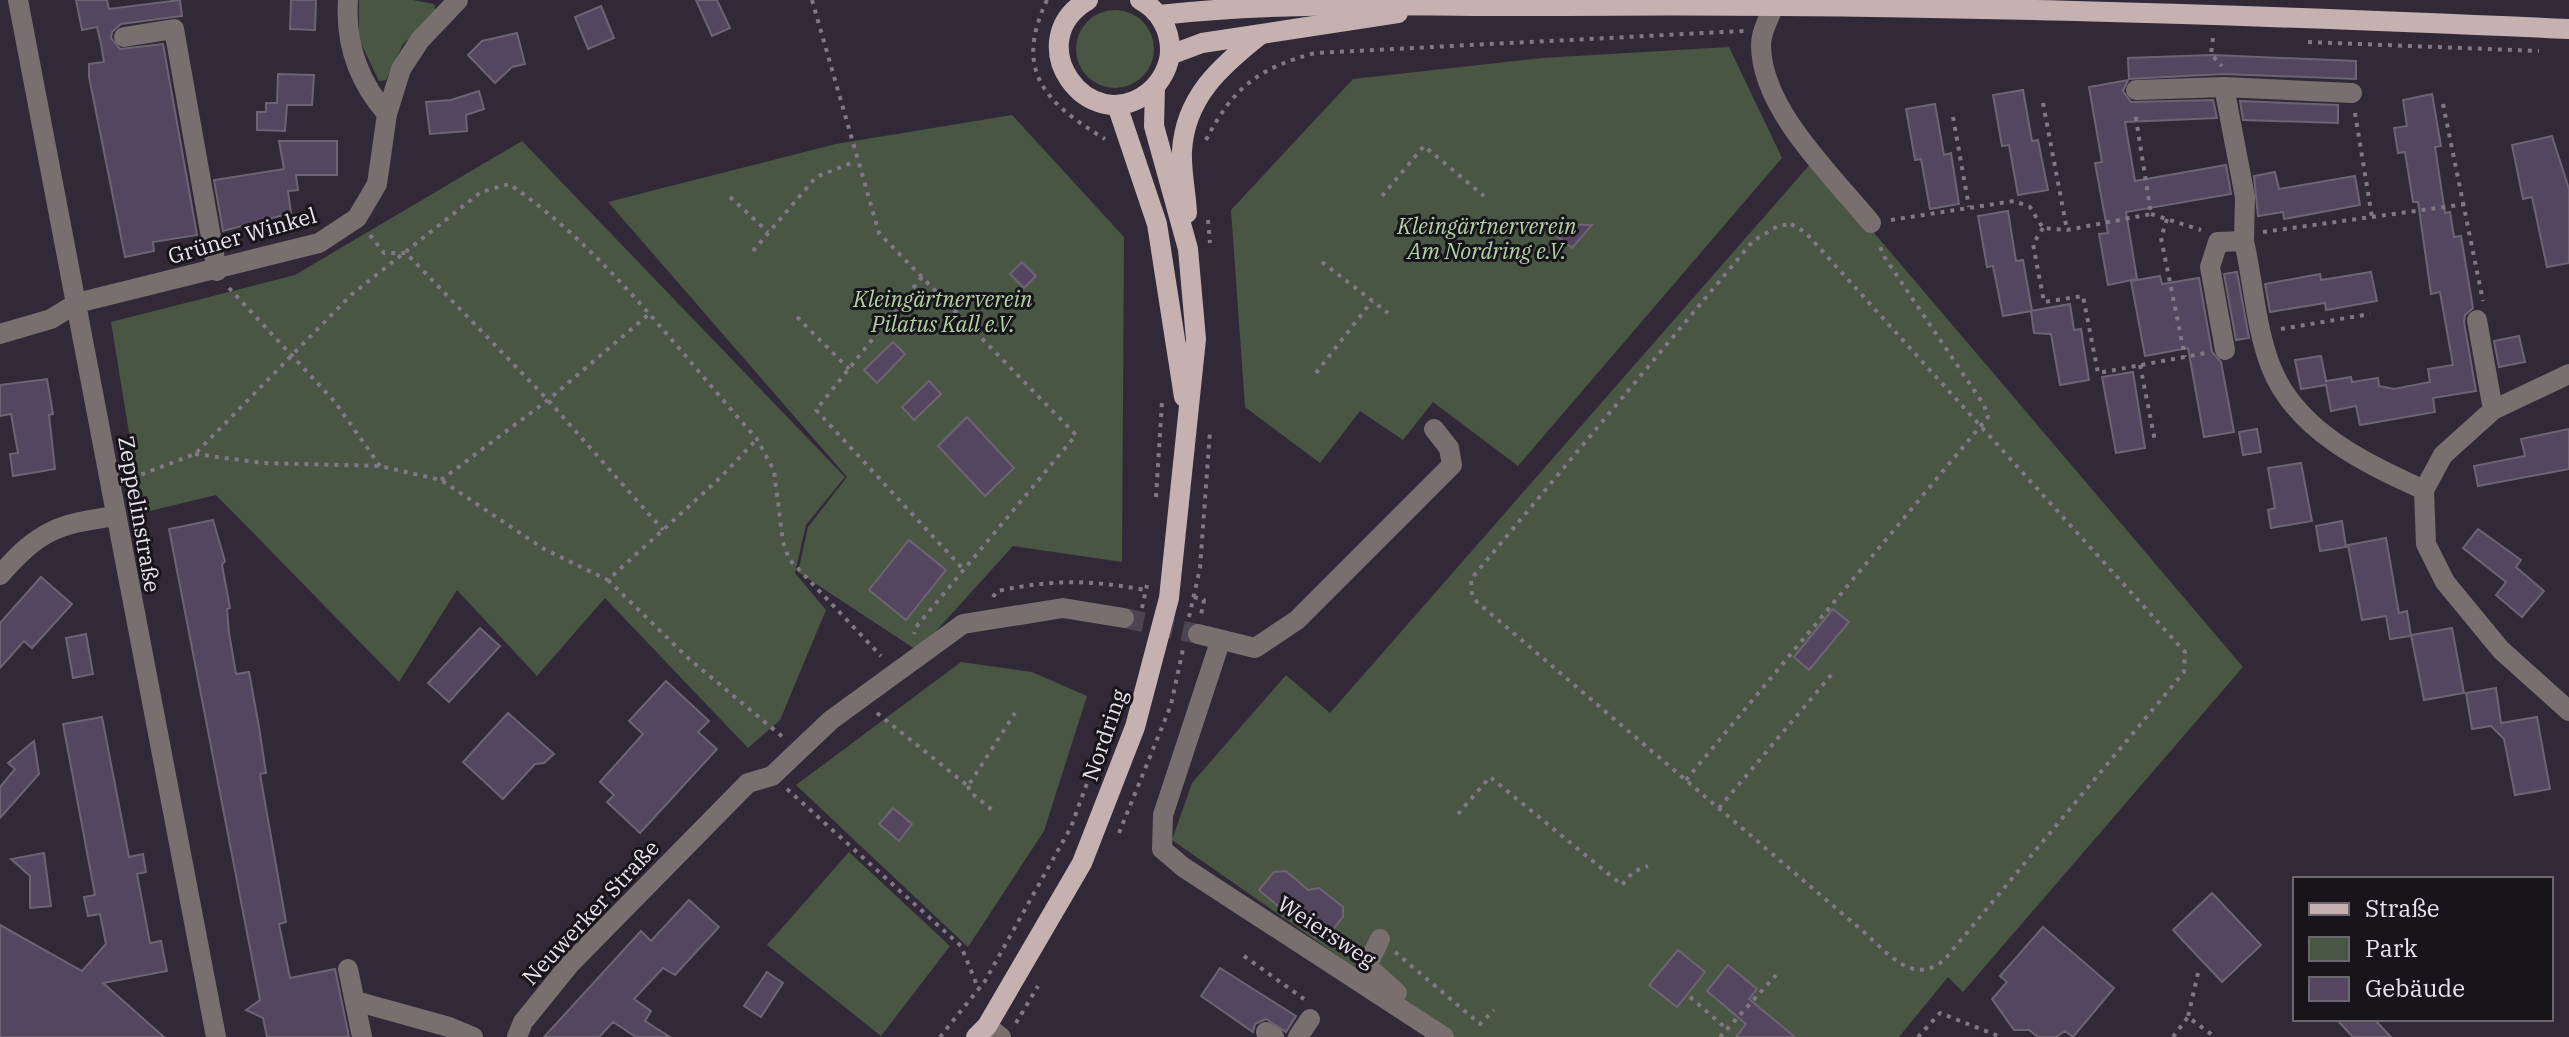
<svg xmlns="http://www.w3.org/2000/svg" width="2569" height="1037" viewBox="0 0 2569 1037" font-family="'IBM Plex Serif',serif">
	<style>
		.green { fill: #495643 }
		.building { fill: #54465e; stroke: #6d6473; stroke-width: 2 }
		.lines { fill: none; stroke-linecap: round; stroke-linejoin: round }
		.minor-tunnel { stroke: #4d4552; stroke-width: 20; stroke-dasharray: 20 10; stroke-linecap: butt }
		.path { stroke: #807985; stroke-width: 4; stroke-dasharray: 4 6; stroke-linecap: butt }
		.minor { stroke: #796f6f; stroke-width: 20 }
		.major { stroke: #c5b1b0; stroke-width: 20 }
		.labels { text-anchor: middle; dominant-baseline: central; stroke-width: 6; stroke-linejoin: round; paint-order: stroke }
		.park-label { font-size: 22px; font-style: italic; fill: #b4d3a4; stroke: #17141a }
		.street-label { font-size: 22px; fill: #e9e4ed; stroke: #17141a }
	</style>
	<rect width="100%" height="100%" fill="#312937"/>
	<g class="green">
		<polygon points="359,0 413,0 434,4 436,13 403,44 386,80 379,81 359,39"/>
		<circle cx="1115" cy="49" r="39"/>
		<polygon points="1729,47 1782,158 1518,466 1433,402 1403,440 1360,411 1320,463 1245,407 1231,210 1353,79 1542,58"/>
		<polygon points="1012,115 1124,237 1122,562 1013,546 918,651 798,572 808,527 847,477 608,202 836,144"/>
		<polygon points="522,141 845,477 806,525 795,573 826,610 780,720 748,748 605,598 537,676 457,590 399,682 216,495 142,513 111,322 295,275"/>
		<polygon points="1813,161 2243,667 1963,992 1948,977 1899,1037 1454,1037 1172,840 1192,783 1286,675 1330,713"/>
		<polygon points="961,662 1032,672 1087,696 1044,831 968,947 796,785"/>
		<polygon points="849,852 950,946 881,1036 767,945"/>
	</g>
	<g class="building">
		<polygon points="76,0 107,0 109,9 180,0 182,16 121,24 112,32 111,38 120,49 163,44 197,235 153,242 154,251 125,257 89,77 89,64 104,62 101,44 97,27 82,30"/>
		<polygon points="291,0 316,0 315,30 290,29"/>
		<polygon points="696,0 717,0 730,28 712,36"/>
		<polygon points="601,6 614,38 588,49 575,17"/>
		<polygon points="517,33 525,64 512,67 495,83 468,55 482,41"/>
		<polygon points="2212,55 2356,61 2356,79 2224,74 2129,79 2128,58"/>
		<polygon points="278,74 314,75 312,105 287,105 285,131 257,130 257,112 266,112 266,103 277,103"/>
		<polygon points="2128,80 2123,91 2131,102 2213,100 2217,118 2125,122 2135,181 2226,165 2231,194 2126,212 2137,279 2108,285 2099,234 2108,233 2095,163 2102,162 2089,87"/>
		<polygon points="2023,90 2032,141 2038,140 2048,190 2018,195 2009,145 2002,146 1993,95"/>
		<polygon points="479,91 484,109 466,115 467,131 430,134 426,102 451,100"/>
		<polygon points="2432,94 2441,146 2435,147 2445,213 2450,212 2454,237 2461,236 2473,308 2465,315 2464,322 2476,391 2433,398 2435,412 2360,425 2356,406 2331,411 2326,385 2301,389 2295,360 2321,356 2326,381 2351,377 2352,382 2378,378 2379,386 2394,389 2430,382 2428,369 2453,365 2440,292 2431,294 2418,202 2413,202 2405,152 2398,153 2394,128 2407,126 2403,100"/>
		<polygon points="2240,101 2338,105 2338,123 2243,120"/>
		<polygon points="1935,104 1944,155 1951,153 1959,204 1930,209 1921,159 1915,160 1906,109"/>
		<polygon points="2552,136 2569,189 2569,263 2547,267 2532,197 2523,199 2512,145"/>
		<polygon points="279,141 337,141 337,175 296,175 298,190 288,191 291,213 223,231 214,180 284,169"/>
		<polygon points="2275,172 2279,189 2355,176 2360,205 2284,219 2283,212 2258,216 2254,176"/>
		<polygon points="2008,211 2016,261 2023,260 2032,311 2003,316 1993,266 1987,267 1978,216"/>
		<polygon points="1542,224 1592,225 1572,248"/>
		<polygon points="1022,262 1036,276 1024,288 1010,274"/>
		<polygon points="2237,272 2249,338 2236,340 2224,274"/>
		<polygon points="2371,272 2377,301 2326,310 2325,303 2270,312 2265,284 2320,274 2321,280"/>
		<polygon points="2160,276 2162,284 2199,278 2212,352 2221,362 2234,432 2204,437 2188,348 2145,356 2131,281"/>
		<polygon points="2070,304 2074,330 2081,329 2089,380 2060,385 2051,334 2034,333 2031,311"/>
		<polygon points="2519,336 2525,362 2499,367 2494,341"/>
		<polygon points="893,342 905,354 877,383 864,370"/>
		<polygon points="2133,372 2145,448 2116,453 2102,377"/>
		<polygon points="47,379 53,414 49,415 55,469 13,476 10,454 18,453 11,414 0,416 0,385"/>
		<polygon points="929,381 941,394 914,420 902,407"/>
		<polygon points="967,417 1014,468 985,496 938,446"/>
		<polygon points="2257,429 2261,452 2243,455 2239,432"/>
		<polygon points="2569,429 2569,469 2478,486 2474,466 2525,456 2521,439"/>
		<polygon points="2301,463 2312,521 2271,528 2268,510 2275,508 2268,468"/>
		<polygon points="213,520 225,561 222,565 230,608 227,609 229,633 236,674 249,672 259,727 266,773 260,774 286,922 279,924 290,978 335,969 349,1037 267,1037 263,1018 246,1010 260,1000 169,529"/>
		<polygon points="2342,521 2346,547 2320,551 2316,526"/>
		<polygon points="2478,529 2521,560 2516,567 2544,591 2522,617 2496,595 2506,582 2463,548"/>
		<polygon points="2386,538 2399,613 2407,611 2411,636 2390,639 2386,616 2362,620 2348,545"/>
		<polygon points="909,540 946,570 906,620 869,590"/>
		<polygon points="41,577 72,604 32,648 24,641 0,668 0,623"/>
		<polygon points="1833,609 1849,622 1809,670 1794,657"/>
		<polygon points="480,628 500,646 449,702 428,683"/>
		<polygon points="2452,628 2464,693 2424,700 2411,635"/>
		<polygon points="86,634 93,674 73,678 66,638"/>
		<polygon points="666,681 709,721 698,732 717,749 640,833 607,802 614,795 600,782 643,734 629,721"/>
		<polygon points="2496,688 2501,723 2537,717 2550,789 2515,795 2504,739 2491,726 2472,729 2466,693"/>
		<polygon points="508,713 554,754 544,763 535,764 503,799 463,762"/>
		<polygon points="102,717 129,857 143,854 146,872 137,874 150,943 161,941 167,971 103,983 164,1037 0,1037 0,925 82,971 106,944 100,914 88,916 84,897 95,895 63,724"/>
		<polygon points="34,741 39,774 0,818 0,787 15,769 8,763"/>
		<polygon points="893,808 912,824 899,841 879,824"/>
		<polygon points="44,853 51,906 30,908 30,876 11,859"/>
		<polygon points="1286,871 1308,890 1319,888 1343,907 1343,917 1326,938 1316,938 1259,890 1274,872"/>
		<polygon points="2212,893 2261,945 2222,982 2173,930"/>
		<polygon points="689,900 719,927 675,975 663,968 634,999 651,1011 645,1021 670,1037 636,1037 613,1022 599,1037 544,1037 641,931 651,941"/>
		<polygon points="2043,927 2114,988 2073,1037 2065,1031 2056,1037 2038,1037 2029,1030 2014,1030 1992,999 2007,982 2000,976"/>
		<polygon points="1678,950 1705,972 1677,1007 1649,985"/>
		<polygon points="1728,965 1757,989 1749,999 1795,1037 1736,1037 1746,1024 1707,991"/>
		<polygon points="1220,968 1296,1016 1286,1032 1266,1019 1255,1024 1253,1032 1201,996"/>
		<polygon points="767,972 783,983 761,1017 744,1006"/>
		<polygon points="2336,1019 2374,1019 2391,1037 2353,1037"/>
	</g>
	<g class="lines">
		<polyline class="minor-tunnel" points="1124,618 1198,634"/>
		<g class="path">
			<polyline points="812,0 879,233 1076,435 916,627 914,634"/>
			<path d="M1047 0C1013 72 1046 103 1105 139"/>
			<polyline points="2213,38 2211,54 2222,66"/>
			<polyline points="2308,42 2539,51"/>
			<polyline points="2043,103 2067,230"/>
			<polyline points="2443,104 2483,301"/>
			<polyline points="2355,113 2372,217"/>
			<polyline points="1953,117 1969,207"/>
			<path d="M1206 140C1233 87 1259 68 1315 53L1744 31"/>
			<polyline points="1382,196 1424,146 1484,196"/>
			<polyline points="730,197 768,232"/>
			<polyline points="2151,214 2201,230"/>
			<polyline points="2167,219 2161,238 2185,357"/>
			<polyline points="1208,220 1210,243"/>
			<polyline points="1891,220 2014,201 2030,207 2043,228 2067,230 2151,214 2135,112"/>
			<path d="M1791 224 1805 232 2185 652 2184 672 1945 959C1912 989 1885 949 1858 927L1477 602 1472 595 1471 579 1753 241 1778 226Z"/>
			<polyline points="2043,228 2033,244 2044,302 2083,296 2098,373 2206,353"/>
			<polyline points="2263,232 2466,204"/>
			<polyline points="370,235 384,253 406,253 548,400 663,530"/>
			<polyline points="753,251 816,177 856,161"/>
			<polyline points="1322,262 1388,313"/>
			<polyline points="922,277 816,410 964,570"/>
			<polyline points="229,288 335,402 380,466"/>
			<polyline points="797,317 849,369"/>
			<polyline points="2281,329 2370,314"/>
			<polyline points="2140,365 2155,441"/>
			<polyline points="1316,373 1372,301"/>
			<polyline points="195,454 263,463 380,466 441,480 544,549 608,580 720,478 757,439"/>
			<path d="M132 478 195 454 351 295 481 192 509 184C606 250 679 352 757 439L774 471 783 542 789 559 881 656"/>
			<polyline points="441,480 548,400 648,315"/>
			<polyline points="1156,497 1162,402"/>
			<polyline points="608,580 688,658 784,738"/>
			<path d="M993 597 997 591C1056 579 1088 580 1146 590"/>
			<polyline points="1194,597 1204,600 1201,615"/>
			<polyline points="1142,608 1147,585"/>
			<polyline points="1189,617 1200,568 1210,431"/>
			<polyline points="877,713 968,786 1015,713"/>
			<polyline points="1686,780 1988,417 1984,405 1885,258 1878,242"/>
			<polyline points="968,786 970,792 996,813"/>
			<polyline points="787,789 961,946 979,990"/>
			<polyline points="1719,808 1832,674"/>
			<polyline points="1458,814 1490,777 1622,885 1633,872 1648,866"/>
			<polyline points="1119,833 1171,705 1183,649"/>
			<polyline points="1395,952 1480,1024 1494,1010"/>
			<polyline points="1244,956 1304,999"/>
			<polyline points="2198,973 2188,1017 2215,1037"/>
			<polyline points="1690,997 1728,1030"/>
			<polyline points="1016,1023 1038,986"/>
			<polyline points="940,1037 985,981 1071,827 1121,690"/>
			<polyline points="1720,1037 1776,975"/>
			<polyline points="1918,1037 1940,1013 2001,1037"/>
			<polyline points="2173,1037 2188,1017"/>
		</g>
		<g class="minor">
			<polyline points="18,0 216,1037"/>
			<path d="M348 0C345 43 359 82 387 114"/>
			<path d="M1775 4C1770 16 1761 31 1761 45 1761 109 1832 175 1871 223"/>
			<polyline points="124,37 174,29 217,271"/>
			<polyline points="2224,87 2245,197 2244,241"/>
			<polyline points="2136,90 2224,87 2352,93"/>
			<polyline points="2477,320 2493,410"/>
			<polyline points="0,334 51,319 77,303 319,243 357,218 377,184 387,114 401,69 420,40 458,0"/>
			<path d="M2225 350 2210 267 2218 242 2244 241C2253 281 2256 329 2271 367 2296 431 2365 463 2424 490"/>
			<polyline points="2569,374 2493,410 2443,455 2424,490 2426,544 2445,582 2501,650 2569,711"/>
			<path d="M0 575C40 530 57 524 116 516"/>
			<polyline points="1198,634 1255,648 1297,620 1452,465 1449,448 1434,429"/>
			<polyline points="1220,642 1163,815 1162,849 1183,867 1444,1037"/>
			<polyline points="1380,939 1367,966 1397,993"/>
			<polyline points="348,969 362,1037"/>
			<polyline points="355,1001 449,1027 473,1037"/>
			<polyline points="987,1026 1001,1037"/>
			<polyline points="1266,1032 1274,1037"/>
			<polyline points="517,1037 523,1022 570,964 748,783 772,776 831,720 963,624 1063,608 1124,618"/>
			<polyline points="1298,1037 1310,1019"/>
		</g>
		<g class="major">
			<path d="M1088 0C1018 41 1088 140 1149 92 1161 82 1170 66 1170 50 1170 29 1159 10 1140 0"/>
			<path d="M1159 15C1293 0 1428 7 1562 6 1898 3 2233 14 2569 29"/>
			<polyline points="1170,55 1202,43 1398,13"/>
			<polyline points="1117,105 1157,224 1184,397"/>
			<path d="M1187 213C1186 192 1181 171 1182 151 1185 97 1221 66 1260 35"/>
			<polyline points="976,1037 987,1026 1082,863 1135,727 1169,598 1196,339 1188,249 1154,126 1155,87"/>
		</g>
	</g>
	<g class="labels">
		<g class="park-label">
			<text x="1487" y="225">Kleingärtnerverein<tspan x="1487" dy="25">Am Nordring e.V.</tspan></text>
			<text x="943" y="298">Kleingärtnerverein<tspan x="943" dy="25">Pilatus Kall e.V.</tspan></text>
		</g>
		<g class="street-label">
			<text transform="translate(242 235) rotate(-16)">Grüner Winkel</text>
			<text transform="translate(140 514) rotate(80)">Zeppelinstraße</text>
			<text transform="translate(1104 735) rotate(-71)">Nordring</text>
			<text transform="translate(590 912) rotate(-47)">Neuwerker Straße</text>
			<text transform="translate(1327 931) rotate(33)">Weiersweg</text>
		</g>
	</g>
	<rect x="2293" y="877" width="260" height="144" fill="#17141a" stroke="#6b676e" stroke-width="2"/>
	<rect x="2309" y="903" width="40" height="12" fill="#c5b1b0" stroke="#6b676e" stroke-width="2"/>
	<text x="2365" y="917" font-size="24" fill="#e9e4ed">Straße</text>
	<rect x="2309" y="937" width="40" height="24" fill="#495643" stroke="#6b676e" stroke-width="2"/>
	<text x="2365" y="957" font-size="24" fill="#e9e4ed">Park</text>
	<rect x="2309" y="977" width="40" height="24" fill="#54465e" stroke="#6b676e" stroke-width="2"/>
	<text x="2365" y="997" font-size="24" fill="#e9e4ed">Gebäude</text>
</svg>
